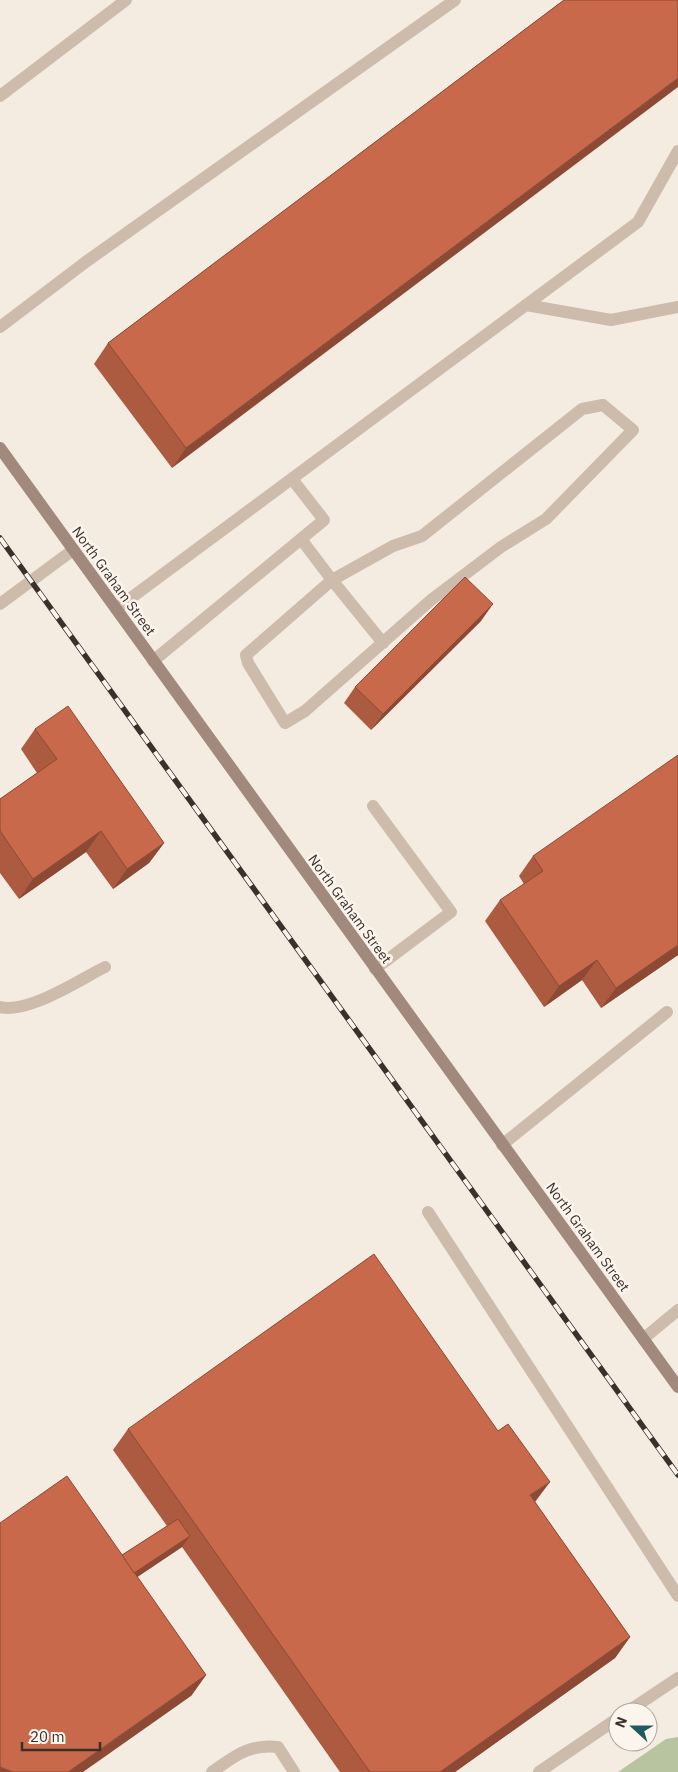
<svg xmlns="http://www.w3.org/2000/svg" width="678" height="1772" viewBox="0 0 678 1772" font-family="'IBM Plex Sans',sans-serif">
	<style>
		.green { fill: #b8c4a0 }
		.lines { fill: none; stroke-linecap: round; stroke-linejoin: round }
		.service { stroke: #cdbbac; stroke-width: 12 }
		.minor { stroke: #cdbbac; stroke-width: 12 }
		.secondary { stroke: #a18a7d; stroke-width: 12 }
		.rail-casing { stroke: #3b302b; stroke-width: 5.5 }
		.rail { stroke: #fbf5ee; stroke-width: 4; stroke-dasharray: 11; stroke-linecap: butt }
		.wall { fill: #ac5a40 }
		.shaded-wall { fill: #8c4a34 }
		.building { fill: #c8694b; stroke: #8c4a34 }
		.labels { text-anchor: middle; dominant-baseline: central; stroke-width: 5; stroke-linejoin: round; paint-order: stroke }
		.street-label { font-size: 14px; fill: #3b302b; stroke: #fbf5ee }
	</style>
	<rect width="100%" height="100%" fill="#f4ebe1"/>
	<polygon class="green" points="678,1737 678,1772 618,1772 666,1739"/>
	<g class="lines">
		<g class="service">
			<polyline points="0,96 126,0"/>
			<polyline points="526,305 611,320 678,307"/>
			<polyline points="0,327 87,261 455,0"/>
			<polyline points="301,539 332,580 246,655 248,663 285,723 305,711 431,600 501,547 546,519 633,430 603,405 582,409 422,536 393,546 332,580 383,643"/>
			<polyline points="116,609 638,222 678,151"/>
			<polyline points="153,661 324,520 292,479"/>
			<polyline points="373,806 451,912 375,969"/>
			<path d="M0 1007C28 1014 79 980 105 967"/>
			<polyline points="502,1145 667,1012"/>
			<polyline points="428,1212 678,1596"/>
			<polyline points="643,1339 678,1310"/>
			<path d="M212 1772C235 1756 248 1744 278 1747L294 1772"/>
		</g>
		<g class="minor">
			<polyline points="0,604 73,550"/>
			<polyline points="627,1712 678,1678"/>
			<polyline points="539,1772 618,1718"/>
		</g>
		<polyline class="secondary" points="0,448 678,1387"/>
		<defs>
			<polyline id="rail" points="0,538 678,1475"/>
		</defs>
		<use href="#rail" class="rail-casing"/>
		<use href="#rail" class="rail"/>
	</g>
	<g class="wall">
		<polygon points="564,0 172,468 94,364 108,343"/>
		<polygon points="481,621 371,730 344,703 355,687"/>
		<polygon points="35,729 164,843 149,863 113,889 86,852 19,899 0,873 0,799 37,773 21,749"/>
		<polygon points="533,856 678,955 601,1008 582,980 544,1007 485,921 500,900 524,884 519,876"/>
		<polygon points="128,1429 535,1502 630,1637 615,1658 455,1772 340,1772 182,1547 137,1577 206,1675 191,1696 122,1555 167,1526 113,1450"/>
	</g>
	<g class="shaded-wall">
		<polygon points="678,78 678,87 172,468 186,448"/>
		<polygon points="493,604 481,621 371,730 383,714"/>
		<polygon points="101,831 86,852 19,899 33,879"/>
		<polygon points="164,843 149,863 113,889 127,869"/>
		<polygon points="678,945 678,955 601,1008 616,988"/>
		<polygon points="597,960 582,980 544,1007 559,986"/>
		<polygon points="550,1482 535,1502 530,1495"/>
		<polygon points="190,1536 182,1547 118,1590 126,1578"/>
		<polygon points="630,1637 615,1658 455,1772 440,1772"/>
		<polygon points="206,1675 191,1696 83,1772 68,1772"/>
		<polygon points="0,1767 13,1772 0,1772"/>
	</g>
	<g class="building">
		<polygon points="564,0 678,0 678,78 186,448 108,343"/>
		<polygon points="465,577 493,604 383,714 355,687"/>
		<polygon points="68,706 164,843 127,869 101,831 33,879 0,831 0,799 57,759 35,729"/>
		<polygon points="678,755 678,945 616,988 597,960 559,986 500,900 543,871 533,856"/>
		<polygon points="374,1254 498,1431 508,1424 550,1482 530,1495 630,1637 440,1772 370,1772 128,1429"/>
		<polygon points="67,1476 206,1675 68,1772 13,1772 0,1767 0,1523"/>
		<polygon points="178,1519 190,1536 134,1573 122,1555"/>
	</g>
	<g class="labels">
		<g class="street-label">
			<text transform="translate(114 581) rotate(54)">North Graham Street</text>
			<text transform="translate(350 909) rotate(54)">North Graham Street</text>
			<text transform="translate(588 1237) rotate(54)">North Graham Street</text>
		</g>
	</g>
	<g transform="translate(633 1727) rotate(291)"><circle r="24" fill="#fbf5ee" stroke="#aea6a0"/>
	<path d="M0-4L9 19L0 12L-9 19Z" fill="#1f5a5e"/>
	<text y="-8" font-size="14" font-weight="bold" text-anchor="middle" fill="#3b302b">N</text>
	</g>
	<path d="M22 1742v8h78v-8" fill="none" stroke="#3b302b" stroke-width="2.5"/>
	<text x="30" y="1742" font-size="15" fill="#3b302b" stroke="#fbf5ee" stroke-width="4" paint-order="stroke">20 m</text>
</svg>
